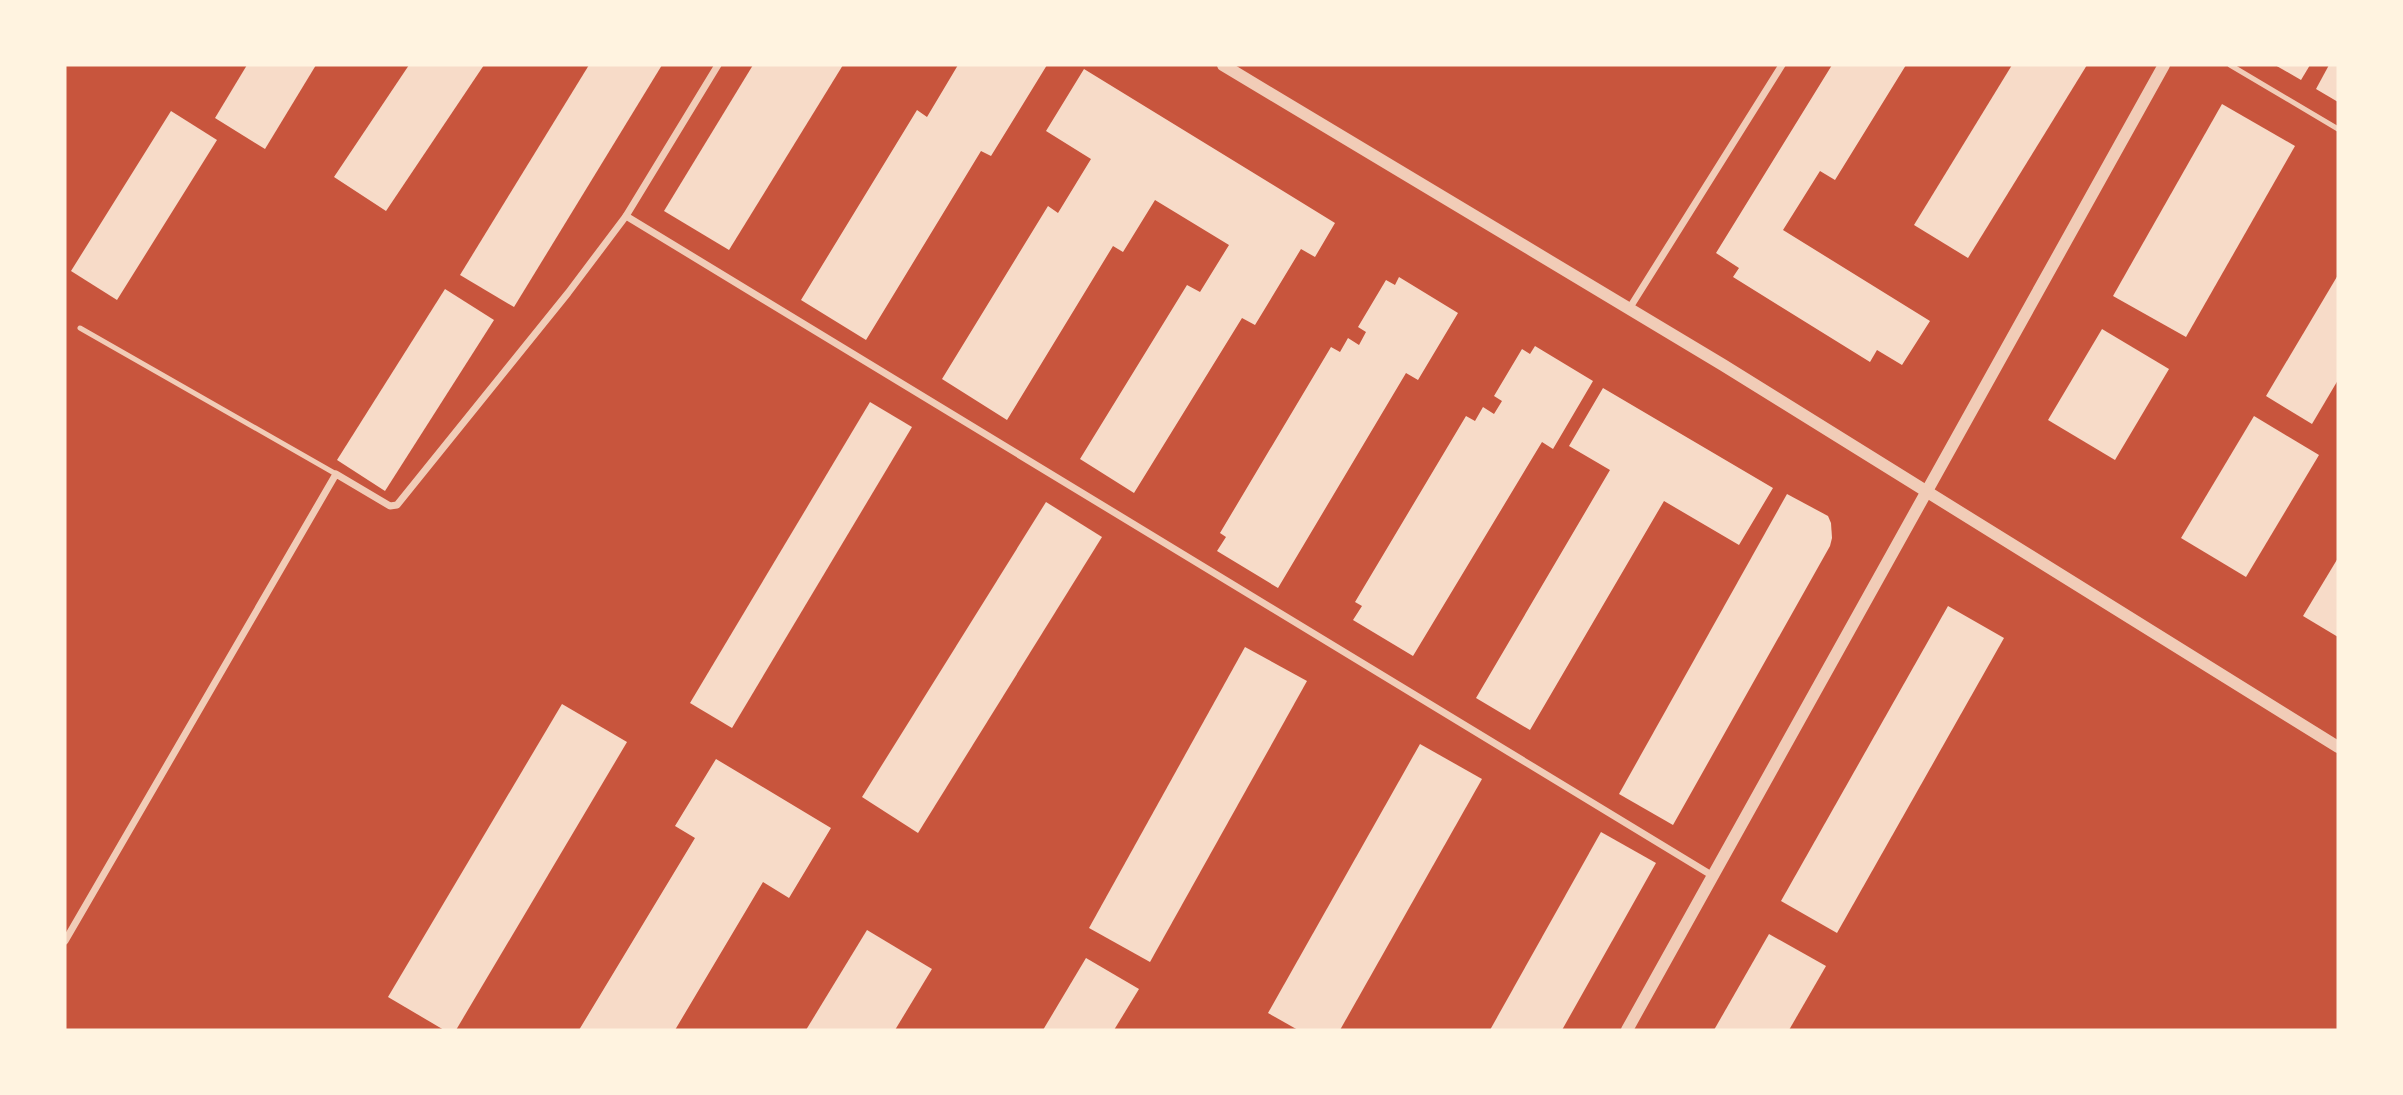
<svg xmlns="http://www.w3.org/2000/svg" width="2403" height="1095" viewBox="0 0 2403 1095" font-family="Quicksand,sans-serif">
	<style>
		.building { fill: #f7dbc8 }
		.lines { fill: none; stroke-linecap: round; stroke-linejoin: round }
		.service { stroke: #f1ccb7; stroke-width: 5 }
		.minor { stroke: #f1ccb7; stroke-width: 7 }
		.tertiary { stroke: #f1ccb7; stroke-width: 12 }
	</style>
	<rect width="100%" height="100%" fill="#c8553d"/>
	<g class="building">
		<polygon points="247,65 316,65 265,149 215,118"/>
		<polygon points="409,65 484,65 386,211 334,177"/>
		<polygon points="589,65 662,65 514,307 460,275"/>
		<polygon points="753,65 843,65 729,250 664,211"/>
		<polygon points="958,65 1047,65 991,156 981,151 866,340 801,300 917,110 927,117"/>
		<polygon points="1832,65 1906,65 1835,180 1820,171 1783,230 1930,321 1902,365 1877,350 1870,362 1733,277 1739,268 1716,253"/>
		<polygon points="2012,65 2087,65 1968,258 1914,225"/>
		<polygon points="2275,65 2310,65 2301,80"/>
		<polygon points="2329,65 2338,65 2338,102 2316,89"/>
		<polygon points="1084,69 1335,223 1315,257 1301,249 1255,325 1242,318 1134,493 1080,459 1187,285 1200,292 1229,245 1155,200 1123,252 1113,246 1007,420 942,379 1048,206 1058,213 1091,159 1046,131"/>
		<polygon points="2222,104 2295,146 2186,337 2113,296"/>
		<polygon points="171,111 217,140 117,300 71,271"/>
		<polygon points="2338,275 2338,380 2312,424 2266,396"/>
		<polygon points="1399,277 1458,313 1418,380 1406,373 1278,588 1217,551 1226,537 1220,533 1331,347 1340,352 1348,338 1359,345 1366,332 1358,327 1386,280 1395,285"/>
		<polygon points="445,289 494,320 385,491 337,460"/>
		<polygon points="2102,329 2169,369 2115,460 2048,420"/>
		<polygon points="1535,346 1593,381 1553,449 1542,442 1413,656 1353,620 1362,606 1355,602 1466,416 1475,421 1483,407 1494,414 1502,401 1494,396 1522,349 1530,354"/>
		<polygon points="1603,388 1773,488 1739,545 1664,501 1530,730 1476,698 1610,470 1569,446"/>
		<polygon points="870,402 912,427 732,728 690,703"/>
		<polygon points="2254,416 2319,455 2246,577 2181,538"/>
		<polygon points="1787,494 1828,516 1831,523 1832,538 1830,546 1673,825 1619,794"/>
		<polygon points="1046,502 1102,537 918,833 862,797"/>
		<polygon points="2338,558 2338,637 2303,616"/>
		<polygon points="1948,606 2004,638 1837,933 1781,901"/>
		<polygon points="1245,647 1307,681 1150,962 1089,928"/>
		<polygon points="562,704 627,742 456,1030 444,1030 388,997"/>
		<polygon points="1420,744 1482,779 1340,1030 1298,1030 1268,1013"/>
		<polygon points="716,759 831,828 789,898 763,882 675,1030 579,1030 695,838 675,826"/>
		<polygon points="1601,832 1656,863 1562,1030 1490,1030"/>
		<polygon points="867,930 932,969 895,1030 806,1030"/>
		<polygon points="1769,934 1826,966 1789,1030 1714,1030"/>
		<polygon points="1086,958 1139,989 1114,1030 1043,1030"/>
	</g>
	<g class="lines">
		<g class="service">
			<polyline points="2230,65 2338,129"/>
			<polyline points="80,328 336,474"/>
		</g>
		<g class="minor">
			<polyline points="626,216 1713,876"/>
			<polyline points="1629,309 1782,65"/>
			<polyline points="65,941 336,474 390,506 397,505 568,293 626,216 718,65"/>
		</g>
		<g class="tertiary">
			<polyline points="1223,65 1723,365 2338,747"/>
			<polyline points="1627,1030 2164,65"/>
		</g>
	</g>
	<rect width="2403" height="1095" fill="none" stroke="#fff3e0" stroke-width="133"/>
</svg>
